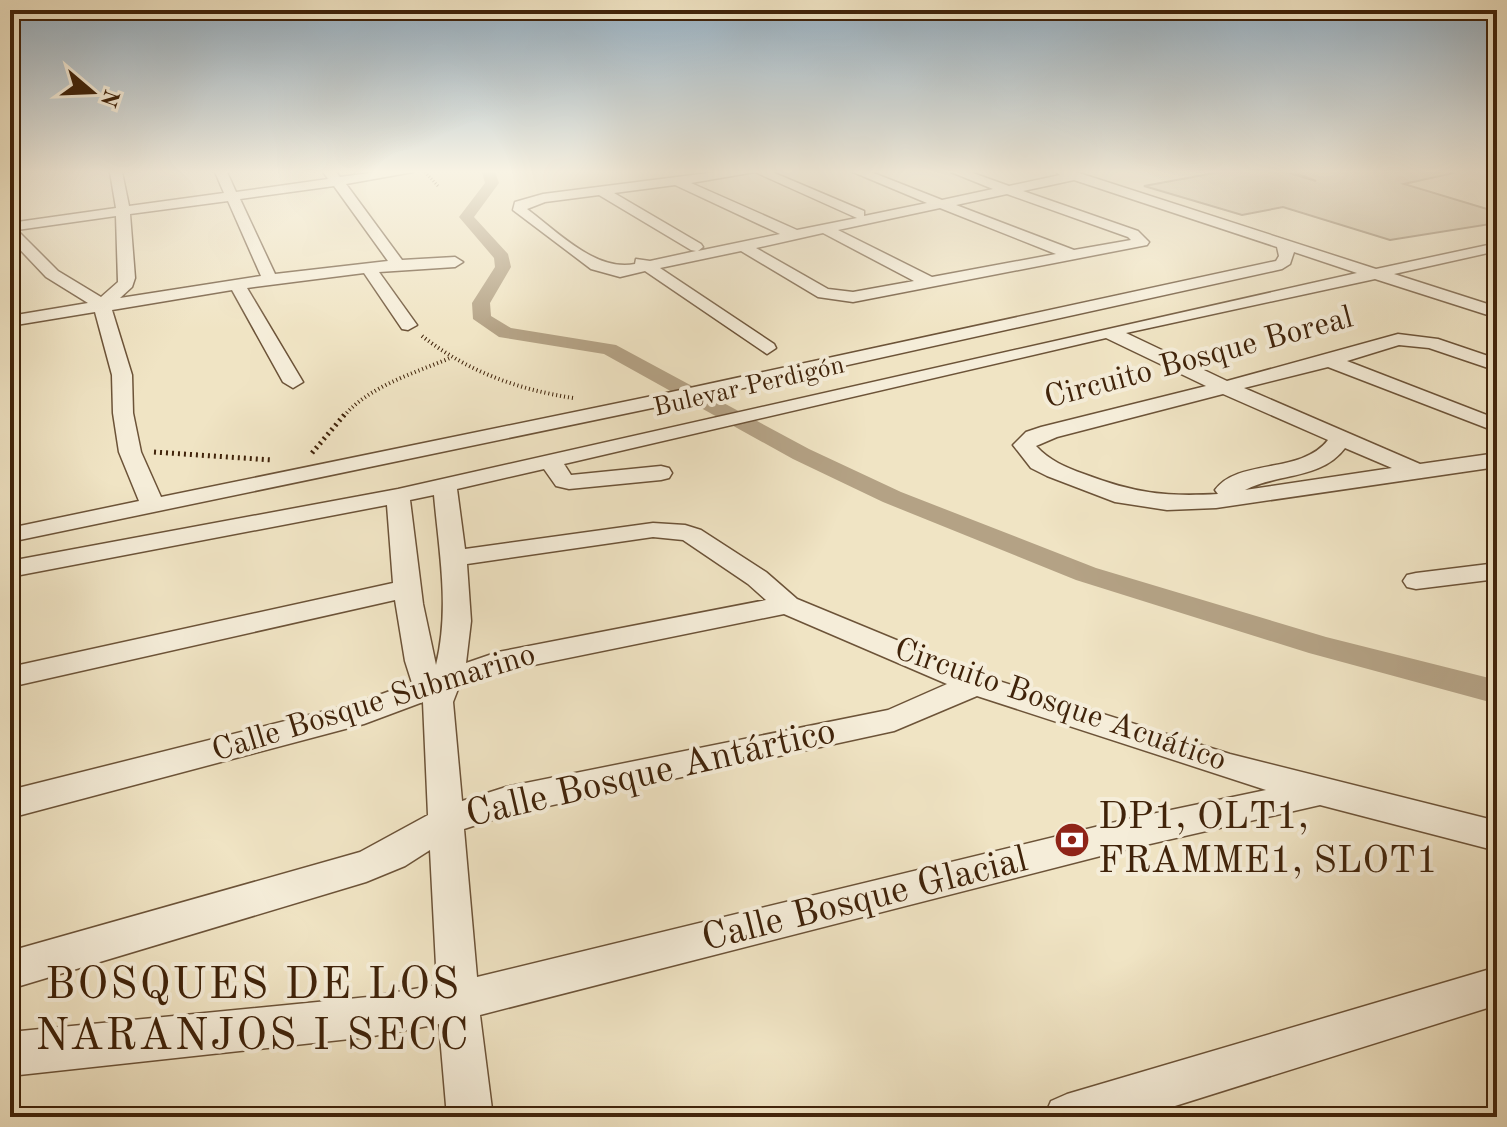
<svg xmlns="http://www.w3.org/2000/svg" width="1507" height="1127" viewBox="0 0 1507 1127" font-family="'Old Standard TT',serif">
	<style>
		.green { fill: #d2c3a4; stroke: #897357; stroke-width: 2 }
		.lines { fill: none; stroke-linecap: round; stroke-linejoin: round }
		.canal { fill: #b4a285; fill-rule: evenodd }
		.minor-casing { stroke: #6c5338; stroke-width: 3 }
		.path-far2 { stroke: #40230a; stroke-width: 3; stroke-dasharray: 1 2; stroke-linecap: butt }
		.path-far1 { stroke: #40230a; stroke-width: 4; stroke-dasharray: 1 3; stroke-linecap: butt }
		.path { stroke: #40230a; stroke-width: 5; stroke-dasharray: 2 4; stroke-linecap: butt }
		.minor { fill: #f5edd9; fill-rule: evenodd }
		.labels { text-anchor: middle; dominant-baseline: central; stroke-width: 8; stroke-linejoin: round; paint-order: stroke }
		.far-street-label { font-size: 26px; fill: #40230a; stroke: #f5edd9 }
		.street-label { font-size: 32px; fill: #40230a; stroke: #f5edd9 }
		.near-street-label { font-size: 38px; fill: #40230a; stroke: #f5edd9 }
		.near-poi-label { font-size: 38px; fill: #40230a; stroke: #f5edd9; text-anchor: start }
		.near-quarter-label { font-size: 44px; letter-spacing: 2px; fill: #40230a; stroke: #f5edd9 }
	</style>
	<rect width="100%" height="100%" fill="#f0e4c4"/>
	<filter id="stains"><feTurbulence type="fractalNoise" baseFrequency=".0025" numOctaves="4"/><feColorMatrix values="0 0 0 0 .2 0 0 0 0 .09 0 0 0 0 .02 0 0 0 .5 -.17"/></filter>
	<radialGradient id="worn" r=".72"><stop offset=".6" stop-color="#630" stop-opacity="0"/><stop offset="1" stop-color="#630" stop-opacity=".3"/></radialGradient>
	<polygon class="green" points="1220,172 1286,172 1316,181 1292,172 1458,172 1404,184 1497,212 1497,223 1390,240 1283,207 1242,215 1144,186"/>
	<g class="lines">
		<polygon class="canal" points="482,172 495,172 499,183 474,217 508,254 511,267 490,303 491,316 511,328 616,345 809,449 901,492 1096,568 1326,637 1497,680 1497,704 1309,653 1076,580 883,502 793,459 604,354 499,337 473,319 472,303 495,267 494,258 459,217 485,183"/>
		<defs>
			<g id="minor">
				<path d="M110 172H122L129 206 224 193 215 172H227L236 192 328 179 323 172H336L340 177 377 172H413L346 184 402 260 455 257 463 262 455 267 379 272 417 325 408 330 402 329 364 273 247 288 303 382 293 388 283 382 232 290 112 310 132 375 133 413 141 452 161 497 662 394 1276 261 1279 256 1277 247 1074 180 1023 191 1138 231 1149 242 1147 245 853 302 818 297 741 251 660 268 774 344 776 348 767 354 645 271 620 277 591 269 513 210 515 202 543 194 716 172H755L691 183 797 230 857 218 755 172H772L864 211V216L927 203 853 172H871L942 200 993 189 951 172H970L1009 186 1060 175 1056 172H1076L1376 269 1497 243V251L1394 274 1497 307V318L1375 279 1126 333 1227 381 1398 334 1438 339 1497 359V371L1429 348 1399 345 1347 361 1497 419V432L1328 367 1244 388 1420 464 1497 453V467L1216 508 1167 510 1115 502 1047 476 1031 468 1013 445 1026 432 1041 427 1206 386 1106 338 564 464 571 475 661 466 669 468 672 473 669 478 661 480 569 489 556 486 544 469 457 489 465 549 653 523 685 525 701 530 766 572 797 599 986 677 1230 754 1497 821V851L1320 805 1128 849 480 1015 493 1117H447L439 1024 368 1037 10 1076V1032L368 997 437 985 430 850 405 866 366 882 10 989V951L360 852 428 815 423 702 364 724 10 818V790L357 703 412 683 405 661 395 600 10 687V667L393 583 387 505 10 577V561L398 489 1357 273 1294 252 1290 264 1282 269 662 406 10 542V528L139 501 119 452 113 413 112 375 95 312 10 326V316L88 303 46 277 10 239V223L116 208ZM675 185 780 234 698 251 703 247 701 244 614 193ZM334 186 388 261 275 274 240 199ZM1007 194 1128 237 1131 240 1074 250 956 205ZM599 195 691 250 696 251 650 261 636 259 635 264C595 272 557 231 527 209L545 202ZM228 201 261 276 120 298 132 287 135 278 130 214ZM940 208 1056 254 932 277 838 230ZM116 216 118 282 101 297 58 271 17 230ZM823 233 914 281 853 292 828 289 756 248ZM1223 394 1328 440C1301 475 1238 458 1215 490L1218 494C1164 497 1134 493 1084 474 1065 467 1050 461 1036 446L1057 437ZM1345 448 1392 468 1245 490C1277 473 1321 480 1345 448ZM434 495C439 552 450 608 436 665L423 604 410 500ZM653 537 683 540 748 584 766 600 498 652 466 663 471 621 467 564ZM784 614 947 684 888 710 506 787 462 801 453 702 458 689 504 671ZM977 696 1266 790 1128 819 477 977 464 829 507 815 894 731Z"/>
				<polygon points="1497,563 1497,579 1416,589 1407,587 1403,581 1407,575 1416,573"/>
				<polygon points="1497,967 1497,1005 1140,1117 1044,1117 1051,1101 1067,1094"/>
			</g>
		</defs>
		<use href="#minor" class="minor-casing"/>
		<polyline class="path-far2" points="425,172 439,187"/>
		<g class="path-far1">
			<path d="M422 336C467 371 516 389 573 398"/>
			<path d="M344 416C369 386 415 373 450 358"/>
		</g>
		<g class="path">
			<polyline points="154,452 272,460"/>
			<polyline points="312,453 345,414"/>
		</g>
		<use href="#minor" class="minor"/>
	</g>
	<linearGradient id="sky" x2="0" y2="1"><stop stop-color="#93adc0"/><stop offset="0.52" stop-color="#f8f3e4"/><stop offset="1" stop-color="#f8f3e4" stop-opacity="0"/></linearGradient>
	<rect width="1507" height="330" fill="url(#sky)"/>
	<defs>
		<symbol id="bank-disc" viewBox="-11 -11 22 22"><circle r="9.5" fill="#8f2418" stroke="#f5edd9"/><path d="M-6-4H6V4H-6ZM0-2.3a2.3 2.3 0 1 0 0 4.6a2.3 2.3 0 1 0 0-4.6Z" fill="#fff"/></symbol>
	</defs>
	<g fill-rule="evenodd">
		<use href="#bank-disc" x="1052" y="820" width="40" height="40"/>
	</g>
	<g class="labels">
		<g class="far-street-label">
			<text transform="translate(749 387) rotate(-13)">Bulevar Perdigón</text>
		</g>
		<g class="street-label">
			<text transform="translate(1199 359) rotate(-15)">Circuito Bosque Boreal</text>
			<text transform="translate(374 704) rotate(-17)">Calle Bosque Submarino</text>
			<text transform="translate(1060 706) rotate(19)">Circuito Bosque Acuático</text>
		</g>
		<g class="near-street-label">
			<text transform="translate(651 774) rotate(-13)">Calle Bosque Antártico</text>
			<text transform="translate(865 900) rotate(-14)">Calle Bosque Glacial</text>
		</g>
		<g class="near-poi-label">
			<text x="1098" y="818">DP1, OLT1,<tspan x="1098" dy="44">FRAMME1, SLOT1</tspan></text>
		</g>
		<g class="near-quarter-label">
			<text x="253" y="986">BOSQUES DE LOS<tspan x="253" dy="51">NARANJOS I SECC</tspan></text>
		</g>
	</g>
	<rect width="1507" height="1127" fill="none" stroke="#f0e4c4" stroke-width="40"/>
	<rect x="12" y="12" width="1483" height="1103" fill="none" stroke="#40230a" stroke-width="4"/>
	<rect x="20" y="20" width="1467" height="1087" fill="none" stroke="#40230a" stroke-width="2"/>
	<g transform="translate(92 92) rotate(109)" stroke="#f5edd9" stroke-width="6" paint-order="stroke">
	<path d="M0-6L14 30L0 20L-14 30Z" fill="#40230a"/>
	<text y="-12" font-size="22" font-weight="bold" text-anchor="middle" fill="#40230a">N</text>
	</g>
	<rect width="100%" height="100%" filter="url(#stains)"/>
	<rect width="100%" height="100%" fill="url(#worn)"/>
</svg>
